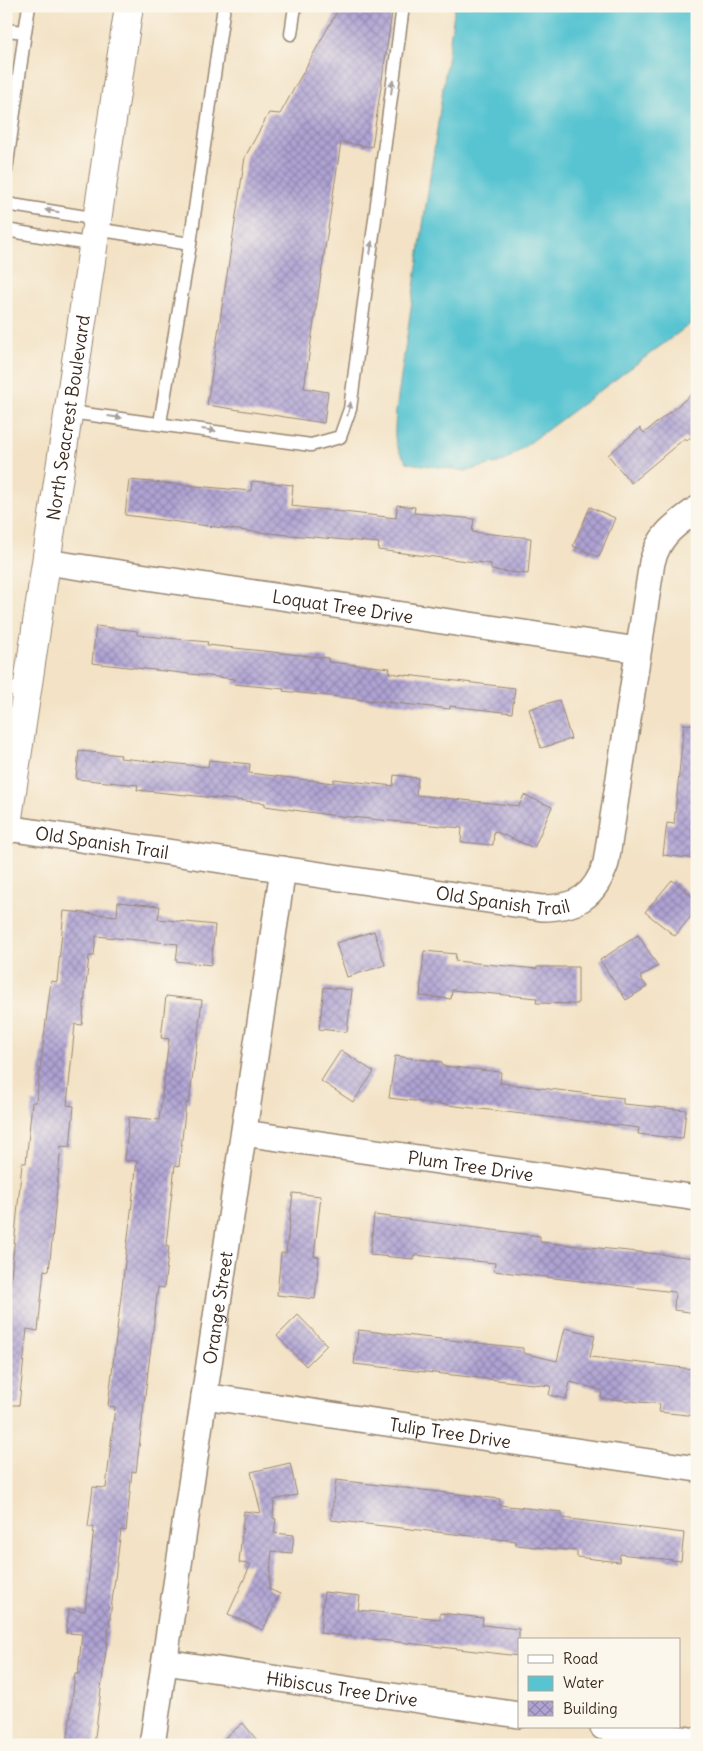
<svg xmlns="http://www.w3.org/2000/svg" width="703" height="1751" viewBox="0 0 703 1751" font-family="Delius,sans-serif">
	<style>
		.water { fill: #58c4d1; stroke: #4a7778 }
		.building { fill: url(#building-cross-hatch) }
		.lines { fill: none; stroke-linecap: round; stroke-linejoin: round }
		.service-casing { stroke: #978672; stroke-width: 15 }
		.minor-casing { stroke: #978672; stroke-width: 28 }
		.tertiary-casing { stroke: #978672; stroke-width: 30 }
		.service { stroke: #fff; stroke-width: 12 }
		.minor { stroke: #fff; stroke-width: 25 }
		.tertiary { stroke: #fff; stroke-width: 28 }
		.oneway { fill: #a79f9a }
		.labels { text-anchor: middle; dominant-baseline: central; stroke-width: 4; stroke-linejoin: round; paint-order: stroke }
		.street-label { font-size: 18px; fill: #3b2a1e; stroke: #fbf7ec }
	</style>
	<defs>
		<pattern id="building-cross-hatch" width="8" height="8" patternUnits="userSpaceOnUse" patternTransform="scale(1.25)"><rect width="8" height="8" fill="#afa3d4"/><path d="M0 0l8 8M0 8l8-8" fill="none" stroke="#9085ab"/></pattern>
	</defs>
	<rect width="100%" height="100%" fill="#fbf7ec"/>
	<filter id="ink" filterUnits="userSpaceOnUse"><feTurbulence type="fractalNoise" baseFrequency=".02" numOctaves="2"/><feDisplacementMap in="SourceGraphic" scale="10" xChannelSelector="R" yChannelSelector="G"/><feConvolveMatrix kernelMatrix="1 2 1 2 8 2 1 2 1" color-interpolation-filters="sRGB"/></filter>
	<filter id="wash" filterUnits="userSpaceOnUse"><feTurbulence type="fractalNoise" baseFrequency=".0096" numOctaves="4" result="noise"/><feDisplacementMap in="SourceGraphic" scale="20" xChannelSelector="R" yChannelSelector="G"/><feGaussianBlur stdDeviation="1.12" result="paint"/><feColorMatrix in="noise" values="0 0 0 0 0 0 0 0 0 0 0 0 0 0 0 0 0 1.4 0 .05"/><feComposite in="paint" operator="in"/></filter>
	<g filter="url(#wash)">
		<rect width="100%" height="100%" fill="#f3e2c5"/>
		<path class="water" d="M455 6H697V319L505 461 466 471 408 463C391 443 395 436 396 411Z"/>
		<g id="blocks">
			<g class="building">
				<polygon points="340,6 393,6 372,147 341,142 304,388 328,392 324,423 207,405 245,157 269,113 280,114"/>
				<polygon points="697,390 697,433 687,440 685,438 631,483 608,455 640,428 644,433"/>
				<polygon points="129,480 251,491 252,481 293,485 291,506 396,518 397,505 415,507 414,513 474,519 472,532 531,538 528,574 491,570 491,564 378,550 379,543 246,531 125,515"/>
				<polygon points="590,507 615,518 599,557 573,546"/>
				<polygon points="96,626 137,631 137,635 208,642 207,645 328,658 328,662 390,668 389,673 515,688 512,713 450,706 450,709 283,691 284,689 234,684 235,679 92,663"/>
				<polygon points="559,700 571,739 541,748 529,709"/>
				<polygon points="684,724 697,725 697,859 663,855 667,823 674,824"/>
				<polygon points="79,751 121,755 120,758 208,767 209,760 250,764 249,773 333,783 334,779 393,786 394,775 418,778 416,795 519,806 524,795 552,807 534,848 494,831 493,845 461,842 462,828 330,815 265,806 265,803 137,790 138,785 76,779"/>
				<polygon points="672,880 697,900 697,909 675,936 645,912"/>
				<polygon points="118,902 160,906 158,919 215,925 211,965 176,961 178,944 96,936 94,956 89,956 82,1025 75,1024 67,1105 74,1106 70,1147 61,1146 49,1271 44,1270 38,1331 27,1329 19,1405 6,1405 6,1286 10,1287 22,1163 26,1163 32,1102 36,1102 51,981 57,982 64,911 117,916"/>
				<polygon points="374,931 385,965 347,977 336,943"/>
				<polygon points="638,935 658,966 640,977 647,987 626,1000 600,960"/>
				<polygon points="424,951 456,954 455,961 537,969 537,967 578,967 578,1004 536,1003 537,998 452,990 451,999 420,996"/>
				<polygon points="324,987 352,990 347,1032 319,1029"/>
				<polygon points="166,996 202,1000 197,1042 189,1103 186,1103 179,1166 175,1165 166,1245 169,1246 164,1288 158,1287 136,1472 132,1471 126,1531 121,1530 94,1745 67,1745 75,1674 78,1674 82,1634 66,1633 69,1609 85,1611 94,1527 88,1527 93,1487 106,1488 115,1407 108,1406 137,1161 125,1160 129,1117 159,1120 169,1039 161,1038"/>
				<polygon points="341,1050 374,1072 353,1102 321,1081"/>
				<polygon points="395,1056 442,1062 442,1066 501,1072 500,1083 623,1098 623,1104 686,1110 683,1139 638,1134 639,1128 389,1098"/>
				<polygon points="293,1193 321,1196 314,1256 319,1257 315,1299 277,1295 281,1253 286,1253"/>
				<polygon points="374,1215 540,1236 540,1242 697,1258 697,1313 674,1310 675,1292 494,1271 495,1263 414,1255 414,1259 370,1255"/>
				<polygon points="298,1315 327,1345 306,1366 277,1336"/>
				<polygon points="565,1328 595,1335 590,1357 692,1369 691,1385 697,1386 697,1416 659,1412 660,1404 601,1398 602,1390 570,1382 566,1399 549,1395 551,1386 354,1364 358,1330 523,1348 523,1353 557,1361"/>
				<polygon points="290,1463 297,1495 274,1500 273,1518 276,1519 274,1533 294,1535 292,1553 272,1551 269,1589 280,1594 263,1630 228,1614 251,1564 239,1563 244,1511 261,1513 251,1472"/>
				<polygon points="336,1480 500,1499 499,1505 562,1512 562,1518 684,1533 681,1561 620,1554 619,1562 577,1557 577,1551 516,1545 516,1541 331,1520"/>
				<polygon points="324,1592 360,1596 358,1610 440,1619 440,1613 483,1618 482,1625 519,1629 519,1656 320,1633"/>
				<polygon points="243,1723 261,1745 216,1745"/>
			</g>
		</g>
	</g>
	<g filter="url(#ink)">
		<use href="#blocks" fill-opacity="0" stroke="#978672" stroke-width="1"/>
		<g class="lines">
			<defs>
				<g id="service">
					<polyline points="6,30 25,32 6,171"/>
					<polyline points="25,32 29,6"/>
					<polyline points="291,34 295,6"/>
					<polyline points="6,204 98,219"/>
					<polyline points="96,229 190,244"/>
					<polyline points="6,230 94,245"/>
					<polyline points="70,412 311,445 340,437 350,409 403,6"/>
					<polyline points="160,423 190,244 224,6"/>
					<polyline points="6,688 27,691"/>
				</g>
				<g id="minor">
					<path id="s1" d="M46 562 638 650"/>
					<path id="s2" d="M7 828 542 908C577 908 595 896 606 863L652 562C660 534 674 526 697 509"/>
					<path id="s3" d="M244 1133 697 1198"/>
					<path id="s4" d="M204 1396 697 1469"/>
					<path id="s5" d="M165 1662 519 1715"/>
					<polyline points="603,1727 697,1741"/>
					<path id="s6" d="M152 1745 283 869"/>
				</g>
				<g id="tertiary">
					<path id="s7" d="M6 831 129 6"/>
				</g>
			</defs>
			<use href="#service" class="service-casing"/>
			<use href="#minor" class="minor-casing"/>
			<use href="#tertiary" class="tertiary-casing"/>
			<use href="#service" class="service"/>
			<use href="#minor" class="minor"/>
			<use href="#tertiary" class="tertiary"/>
		</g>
		<defs><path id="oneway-solid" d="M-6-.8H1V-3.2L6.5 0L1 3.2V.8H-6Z" transform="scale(1.25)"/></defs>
		<g class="oneway">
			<use href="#oneway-solid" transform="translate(392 87) rotate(-82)"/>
			<use href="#oneway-solid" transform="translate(52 211) rotate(-171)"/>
			<use href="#oneway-solid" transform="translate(371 248) rotate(-82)"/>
			<use href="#oneway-solid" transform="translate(349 409) rotate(-76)"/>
			<use href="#oneway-solid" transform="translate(115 417) rotate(7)"/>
			<use href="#oneway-solid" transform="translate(209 430) rotate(8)"/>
		</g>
	</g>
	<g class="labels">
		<g class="street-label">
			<text stroke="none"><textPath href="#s7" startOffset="418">North Seacrest Boulevard</textPath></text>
			<text stroke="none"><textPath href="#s1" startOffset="300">Loquat Tree Drive</textPath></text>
			<text stroke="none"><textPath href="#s2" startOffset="96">Old Spanish Trail</textPath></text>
			<text stroke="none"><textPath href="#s2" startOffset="501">Old Spanish Trail</textPath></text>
			<text stroke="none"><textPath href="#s3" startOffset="229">Plum Tree Drive</textPath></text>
			<text stroke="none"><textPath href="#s6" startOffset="442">Orange Street</textPath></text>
			<text stroke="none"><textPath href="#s4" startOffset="249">Tulip Tree Drive</textPath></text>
			<text stroke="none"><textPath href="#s5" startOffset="179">Hibiscus Tree Drive</textPath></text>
		</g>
	</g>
	<rect width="703" height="1751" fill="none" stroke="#fbf7ec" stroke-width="25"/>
	<rect x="518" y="1638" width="162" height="90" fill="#fbf7ec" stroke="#aea59a"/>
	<rect x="528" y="1655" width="25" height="8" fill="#ffffff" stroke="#aea59a"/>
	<text x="563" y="1664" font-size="15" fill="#3b2a1e">Road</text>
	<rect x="528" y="1676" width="25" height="15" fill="#58c4d1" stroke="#aea59a"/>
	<text x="563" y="1688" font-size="15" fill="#3b2a1e">Water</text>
	<rect x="528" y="1701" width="25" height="15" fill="url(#building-cross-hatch)" stroke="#aea59a"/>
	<text x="563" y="1714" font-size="15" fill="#3b2a1e">Building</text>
</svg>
